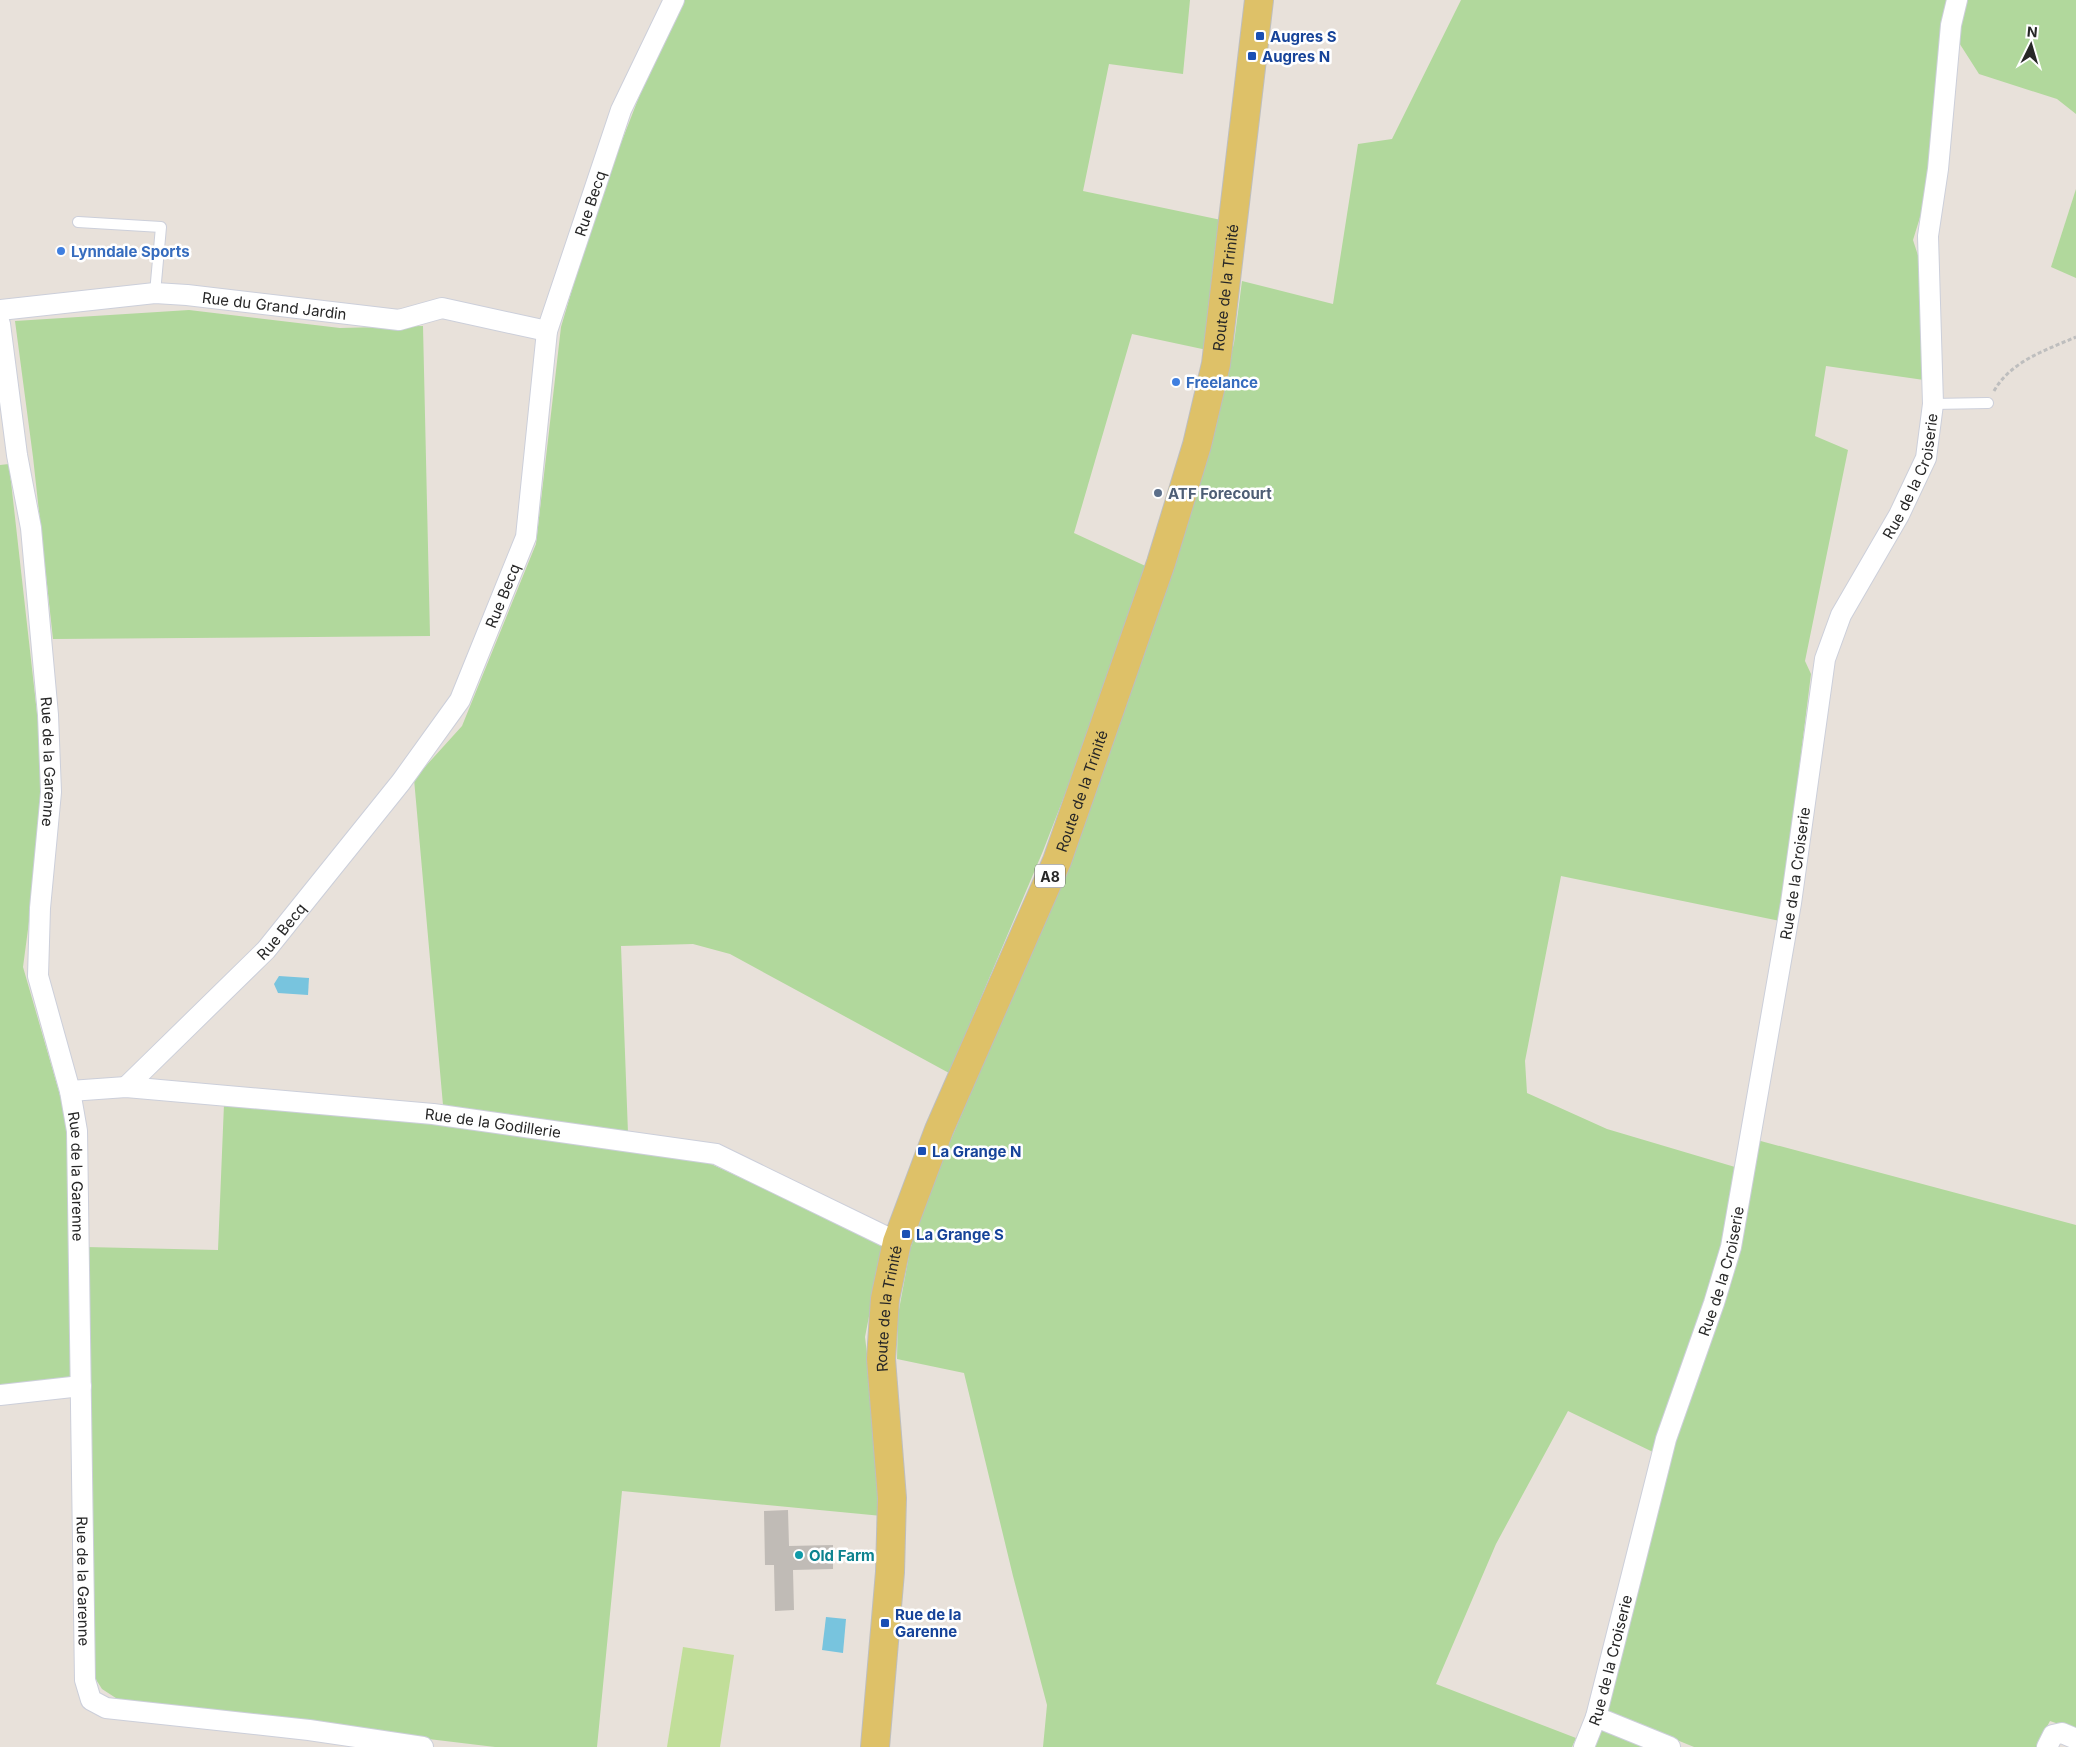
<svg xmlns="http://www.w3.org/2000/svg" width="2076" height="1747" viewBox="0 0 2076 1747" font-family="Inter,sans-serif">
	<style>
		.green { fill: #b1d89c }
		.pitch { fill: #c1de99 }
		.water { fill: #78c4de }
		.building { fill: #c0bbb6 }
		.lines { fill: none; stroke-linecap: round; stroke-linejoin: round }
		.lane-casing { stroke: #cccfda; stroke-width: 12 }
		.street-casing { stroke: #cccfda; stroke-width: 22 }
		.primary-casing { stroke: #bebebe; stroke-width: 30 }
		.path { stroke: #bebebe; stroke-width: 3; stroke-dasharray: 4 2.5; stroke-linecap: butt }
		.lane { stroke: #fff; stroke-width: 10 }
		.street { stroke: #fff; stroke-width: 20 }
		.primary { stroke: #dec168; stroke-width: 28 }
		.transit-dot { fill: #1a4fb4; stroke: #fff; stroke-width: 2 }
		.shop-dot { fill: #3f7fe0; stroke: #fff; stroke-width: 2 }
		.service-dot { fill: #5c6f8a; stroke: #fff; stroke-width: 2 }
		.culture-dot { fill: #0f9aa8; stroke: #fff; stroke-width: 2 }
		.labels { text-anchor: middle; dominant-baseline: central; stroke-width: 5; stroke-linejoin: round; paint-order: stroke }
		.shield { fill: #fff; stroke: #686868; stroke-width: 1 }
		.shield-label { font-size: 14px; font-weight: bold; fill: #272727 }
		.transit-label { font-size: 15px; font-weight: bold; fill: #164399; stroke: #fff; text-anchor: start }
		.street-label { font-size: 15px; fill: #272727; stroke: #fff }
		.shop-label { font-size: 15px; font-weight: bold; fill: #366cbe; stroke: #fff; text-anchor: start }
		.service-label { font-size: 15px; font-weight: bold; fill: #4e5e75; stroke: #fff; text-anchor: start }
		.culture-label { font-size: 15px; font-weight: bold; fill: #0d838f; stroke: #fff; text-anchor: start }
	</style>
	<rect width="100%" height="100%" fill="#e8e1da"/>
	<g class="green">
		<polygon points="683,0 1190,0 1183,74 1109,64 1083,191 1226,221 1207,350 1132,334 1074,533 1152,569 1043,851 949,1073 730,954 693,944 621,946 628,1133 443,1105 414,779 462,726 536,544 561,327 598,202 646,79"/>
		<polygon points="1461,0 1949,0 1925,201 1913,240 1923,271 1924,380 1826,366 1815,436 1848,450 1805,661 1811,674 1780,921 1561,876 1525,1061 1527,1093 1607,1129 1735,1167 1725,1246 1655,1453 1568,1411 1496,1544 1436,1684 1576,1738 1572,1747 1043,1747 1047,1705 1013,1576 964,1373 897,1359 898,1315 910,1250 926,1198 1060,884 1111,748 1197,493 1234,343 1242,281 1333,304 1358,144 1392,139"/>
		<polygon points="1963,0 2076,0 2076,114 2057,99 1979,74 1956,38"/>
		<polygon points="2076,189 2076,278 2051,267"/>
		<polygon points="189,310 340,328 423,326 430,636 53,639 33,457 15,321"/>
		<polygon points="9,464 46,793 23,967 66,1116 70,1203 74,1377 0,1385 0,465"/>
		<polygon points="224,1104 445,1124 709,1163 883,1244 865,1337 880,1463 882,1516 622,1491 597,1747 495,1747 122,1702 102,1689 95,1678 86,1247 218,1250"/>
		<polygon points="1757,1140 2076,1225 2076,1730 2050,1721 2036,1747 1694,1747 1606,1711 1652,1522 1679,1429 1726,1299 1740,1250"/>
		<polygon points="1598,1728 1645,1747 1591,1747"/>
	</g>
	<polygon class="pitch" points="683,1647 734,1655 720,1747 667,1747"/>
	<g class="water">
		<polygon points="279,976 309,978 308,995 278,993 274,984"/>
		<polygon points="826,1617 846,1619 843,1653 822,1650"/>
	</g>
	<polygon class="building" points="788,1510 789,1546 833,1545 833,1569 793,1570 794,1610 775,1611 774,1565 765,1565 764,1511"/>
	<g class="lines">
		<defs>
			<g id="lane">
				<polyline points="78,222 161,227 155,293"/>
				<polyline points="1933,404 1988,403"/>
			</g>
			<g id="street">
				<path id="s1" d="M0 310 155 293 187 295 399 320 442 308 547 331"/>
				<path id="s2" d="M0 324 17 455 31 528 48 715 51 792 40 908 38 976 70 1091 77 1131 85 1680 91 1700 106 1708 309 1730 423 1747"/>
				<path id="s3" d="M126 1087 266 950 401 782 460 700 526 537 547 331 621 110 674 0"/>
				<path id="s4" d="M70 1091 126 1087 433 1114 716 1154 897 1242"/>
				<polyline points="0,1395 81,1386"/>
				<polyline points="1596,1717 1670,1747"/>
				<path id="s5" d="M1584 1747 1596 1717 1666 1439 1714 1303 1731 1247 1791 903 1825 659 1841 615 1899 515 1926 458 1933 404 1928 236 1938 169 1951 25 1957 0"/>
				<polyline points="2047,1747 2053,1735 2062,1733 2076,1739"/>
			</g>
			<g id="primary">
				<path id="s6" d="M875 1747 890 1572 892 1498 881 1359 885 1299 897 1242 939 1130 1057 861 1161 563 1197 445 1216 364 1259 0"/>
			</g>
		</defs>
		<use href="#lane" class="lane-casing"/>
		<use href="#street" class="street-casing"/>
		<use href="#primary" class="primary-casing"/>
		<path class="path" d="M1994 391C2011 361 2046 350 2076 337"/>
		<use href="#lane" class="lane"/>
		<use href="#street" class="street"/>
		<use href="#primary" class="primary"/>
	</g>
	<g class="transit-dot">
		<rect x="1255" y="31" width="10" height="10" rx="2.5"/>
		<rect x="1247" y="51" width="10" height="10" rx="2.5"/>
		<rect x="917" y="1146" width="10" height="10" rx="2.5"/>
		<rect x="901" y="1229" width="10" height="10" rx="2.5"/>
		<rect x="880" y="1618" width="10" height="10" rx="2.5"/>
	</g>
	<g class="shop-dot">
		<circle cx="61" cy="251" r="5"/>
		<circle cx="1176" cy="382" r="5"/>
	</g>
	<circle class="service-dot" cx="1158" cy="493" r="5"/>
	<circle class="culture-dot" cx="799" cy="1555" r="5"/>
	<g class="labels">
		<rect class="shield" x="1035" y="864.5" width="30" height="23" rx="4"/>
		<g class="shield-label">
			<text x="1050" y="876">A8</text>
		</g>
		<g class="transit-label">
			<text x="1270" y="36">Augres S</text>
			<text x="1262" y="56">Augres N</text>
			<text x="932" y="1151">La Grange N</text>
			<text x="916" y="1234">La Grange S</text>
			<text x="895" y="1614">Rue de la<tspan x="895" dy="17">Garenne</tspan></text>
		</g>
		<g class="street-label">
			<text stroke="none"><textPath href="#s3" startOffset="1030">Rue Becq</textPath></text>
			<text stroke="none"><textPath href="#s6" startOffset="1520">Route de la Trinité</textPath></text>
			<text stroke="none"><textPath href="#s1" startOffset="276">Rue du Grand Jardin</textPath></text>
			<text stroke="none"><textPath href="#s5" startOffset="1321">Rue de la Croiserie</textPath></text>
			<text stroke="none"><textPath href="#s3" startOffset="625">Rue Becq</textPath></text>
			<text stroke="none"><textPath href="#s2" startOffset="441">Rue de la Garenne</textPath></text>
			<text stroke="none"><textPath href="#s6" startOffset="995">Route de la Trinité</textPath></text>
			<text stroke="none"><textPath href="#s5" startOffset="901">Rue de la Croiserie</textPath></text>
			<text stroke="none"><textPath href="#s3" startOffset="220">Rue Becq</textPath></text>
			<text stroke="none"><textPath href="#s4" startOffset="425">Rue de la Godillerie</textPath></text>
			<text stroke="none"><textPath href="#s2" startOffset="861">Rue de la Garenne</textPath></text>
			<text stroke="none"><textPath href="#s5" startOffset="496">Rue de la Croiserie</textPath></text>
			<text stroke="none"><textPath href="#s6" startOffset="440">Route de la Trinité</textPath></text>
			<text stroke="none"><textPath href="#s2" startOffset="1266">Rue de la Garenne</textPath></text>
			<text stroke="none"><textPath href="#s5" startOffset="91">Rue de la Croiserie</textPath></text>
		</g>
		<g class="shop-label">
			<text x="71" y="251">Lynndale Sports</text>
			<text x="1186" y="382">Freelance</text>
		</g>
		<g class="service-label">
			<text x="1168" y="493">ATF Forecourt</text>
		</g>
		<g class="culture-label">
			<text x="809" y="1555">Old Farm</text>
		</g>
	</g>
	<g transform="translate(2031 45) rotate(5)" stroke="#ffffff" stroke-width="4" paint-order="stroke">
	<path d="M0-4L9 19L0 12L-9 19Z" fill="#272727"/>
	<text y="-8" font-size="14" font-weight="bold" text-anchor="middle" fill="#272727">N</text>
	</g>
</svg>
